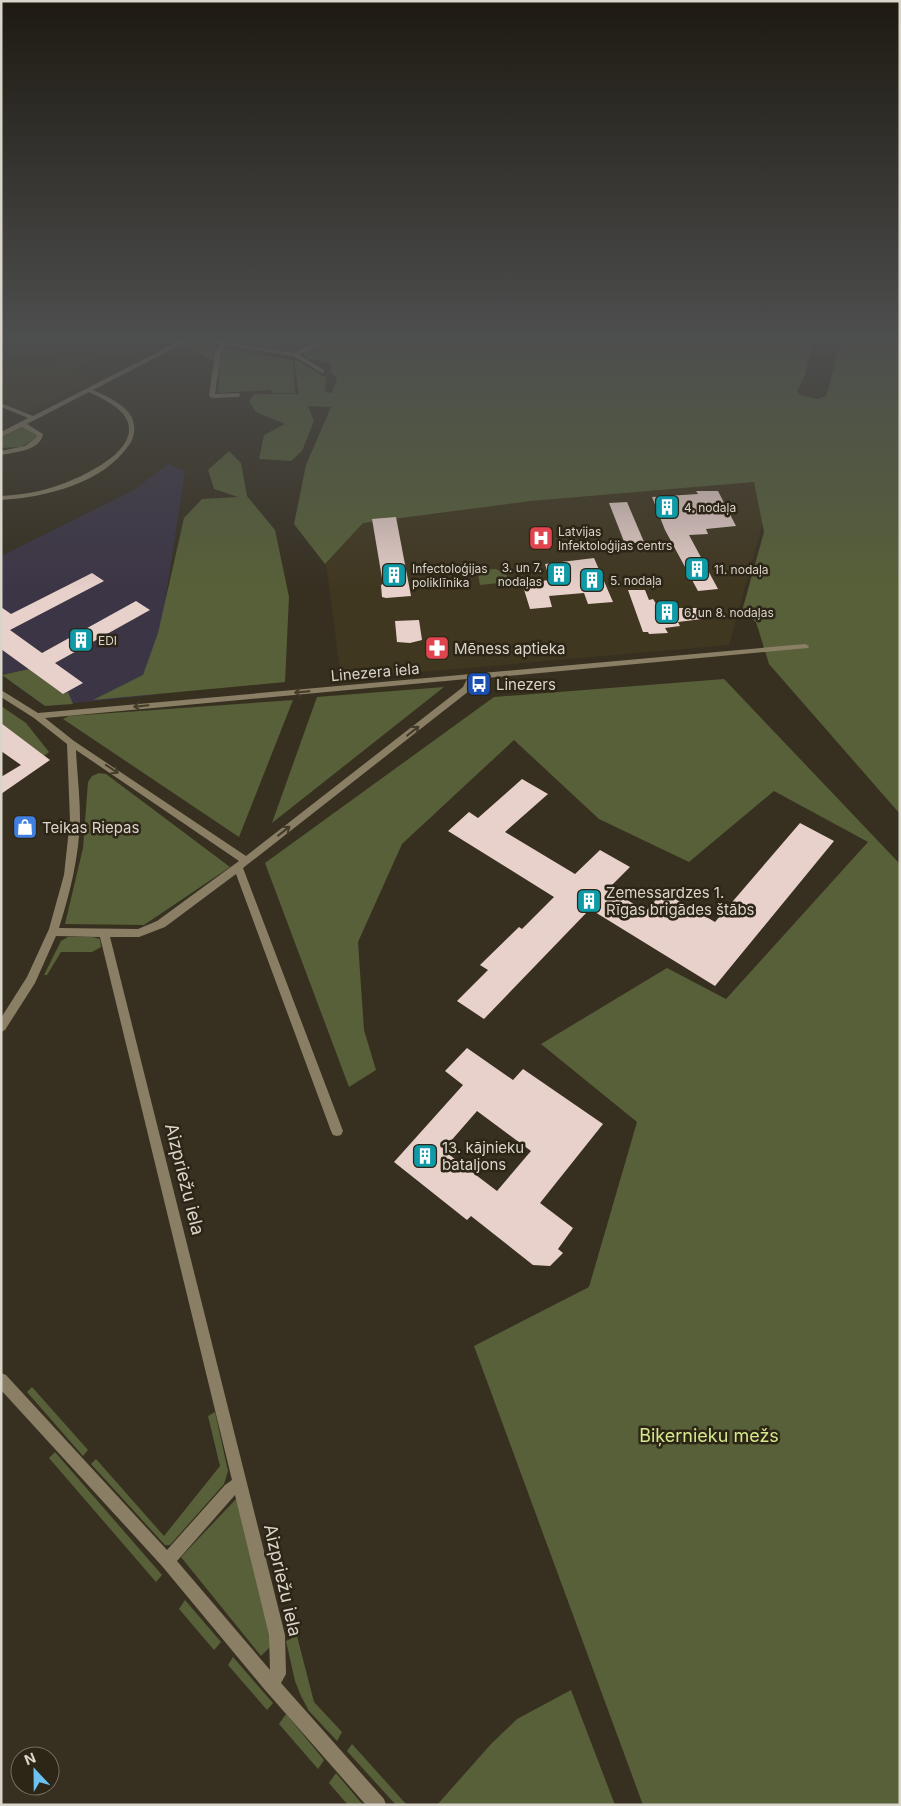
<svg xmlns="http://www.w3.org/2000/svg" width="901" height="1806" viewBox="0 0 901 1806" font-family="Inter,sans-serif">
	<style>
		.commercial { fill: #3c3546 }
		.built { fill: #403720 }
		.green { fill: #576038 }
		.building { fill: #e9d1cb; fill-rule: evenodd }
		.lines { fill: none; stroke-linecap: round; stroke-linejoin: round }
		.street { fill: #8a7f65; fill-rule: evenodd }
		.oneway { stroke: #443c2a }
		.labels { text-anchor: middle; dominant-baseline: central; stroke-width: 5; stroke-linejoin: round; paint-order: stroke }
		.far-poi-label { font-size: 12px; fill: #d9d5cb; stroke: #2d2617; text-anchor: start }
		.poi-label { font-size: 15px; fill: #d9d5cb; stroke: #2d2617; text-anchor: start }
		.street-label { font-size: 15px; fill: #d9d5cb; stroke: #2d2617 }
		.near-street-label { font-size: 18px; fill: #d9d5cb; stroke: #2d2617 }
		.near-park-label { font-size: 18px; fill: #d5e88b; stroke: #2d2617 }
	</style>
	<rect width="100%" height="100%" fill="#373021"/>
	<polygon class="commercial" points="168,464 185,471 166,596 168,638 153,695 45,706 11,682 29,669 5,674 1,672 1,556 134,490"/>
	<g class="built">
		<polygon points="75,352 95,359 73,373 97,382 85,388 80,386 27,413 1,402 1,375 23,365 55,362"/>
		<polygon points="795,405 729,645 341,679 314,468"/>
	</g>
	<g class="green">
		<polygon points="216,338 268,338 268,340 277,343 270,347"/>
		<polygon points="340,338 813,338 805,375 797,391 800,395 818,399 826,396 828,390 841,338 900,338 900,814 769,664 756,622 742,611 764,532 754,482 530,501 363,523 325,564 294,524 306,465 331,407 308,406 314,421 302,451 291,461 259,459 264,435 285,424 256,412 249,401 254,394 299,394 294,361 297,360 326,378 325,392 332,393 337,378 331,372 331,363 309,359 303,355 305,352 321,344 326,345"/>
		<polygon points="185,341 216,346 213,361 181,344"/>
		<polygon points="223,348 293,360 295,393 271,393 271,390 218,393 220,358"/>
		<polygon points="22,427 37,434 37,438 21,447 1,448 1,437"/>
		<polygon points="229,451 241,463 247,496 275,530 289,597 285,682 93,700 143,675 158,633 184,518 202,499 238,497 214,489 208,470"/>
		<polygon points="496,569 507,575 508,582 480,585 478,574 485,570"/>
		<polygon points="29,669 63,694 68,692 73,704 45,706 2,675"/>
		<polygon points="724,679 900,864 900,1805 643,1805 474,1346 589,1287 637,1122 541,1044 667,968 726,999 868,842 774,791 689,862 599,819 514,740 402,844 358,942 364,1030 376,1070 349,1087 265,863 494,697"/>
		<polygon points="444,687 272,823 317,697"/>
		<polygon points="293,700 239,837 63,719 69,716"/>
		<polygon points="1,706 26,723 49,752 44,756 1,723"/>
		<polygon points="99,773 106,774 230,867 144,925 65,924 83,848 88,782 92,776"/>
		<polygon points="68,937 92,937 100,939 101,947 92,952 61,952 47,975 44,975 61,941"/>
		<polygon points="32,1387 88,1450 83,1456 27,1392"/>
		<polygon points="215,1412 228,1471 224,1484 170,1545 165,1545 91,1464 96,1459 164,1536 220,1466 208,1416"/>
		<polygon points="55,1452 162,1575 156,1582 49,1458"/>
		<polygon points="238,1497 272,1645 261,1656 181,1557"/>
		<polygon points="185,1600 221,1642 214,1650 179,1609"/>
		<polygon points="297,1636 314,1702 342,1732 337,1741 309,1711 301,1696 295,1681 286,1641"/>
		<polygon points="233,1657 273,1703 267,1710 228,1665"/>
		<polygon points="571,1690 615,1805 437,1805 491,1744 517,1719"/>
		<polygon points="286,1714 324,1760 318,1769 279,1724"/>
		<polygon points="352,1744 406,1804 406,1805 396,1805 347,1751"/>
		<polygon points="336,1773 363,1805 348,1805 329,1783"/>
	</g>
	<g class="building">
		<polygon points="696,491 718,491 736,526 706,529 708,534 689,535 718,589 698,591 665,530 652,497 698,494"/>
		<polygon points="627,502 644,542 625,544 609,503"/>
		<polygon points="396,517 411,596 386,598 382,597 381,585 383,584 372,519"/>
		<polygon points="594,558 613,602 588,604 584,593 549,596 552,607 530,609 522,583 550,580 545,564"/>
		<polygon points="92,573 104,581 10,630 42,653 136,601 150,610 55,663 83,683 63,694 1,649 1,607 11,614"/>
		<polygon points="628,590 645,590 649,600 653,599 659,608 697,608 702,619 678,622 680,626 665,628 668,633 649,634 648,632 643,632"/>
		<polygon points="419,620 422,640 410,643 397,642 395,621"/>
		<polygon points="1,723 50,760 1,794 1,777 21,765 1,751"/>
		<polygon points="522,779 548,794 505,832 575,874 600,850 630,867 608,889 646,911 663,892 715,922 800,823 834,841 715,986 590,909 484,1019 457,1001 488,970 480,965 519,927 522,929 554,897 448,831 469,812 478,818"/>
		<path d="M467 1048 513 1080 523 1069 603 1124 540 1203 573 1228 558 1249 563 1253 550 1266 533 1265 471 1216 467 1220 394 1162 463 1085 445 1071ZM477 1111 531 1151 497 1191 443 1150Z"/>
	</g>
	<g class="lines">
		<g class="street">
			<polygon points="6,338 13,338 1,344 1,340"/>
			<path d="M185 338H200L294 353 326 338H333L299 355 324 370V372L322 373 293 356 225 345 221 353 215 394 238 393 241 395 238 397 212 398 209 396 215 353 220 344 190 340 93 390C106 396 120 402 129 413 136 422 136 436 129 445 102 484 46 497 1 500V496C18 495 34 493 50 488 74 481 149 450 124 415 115 404 101 398 89 392L27 424 43 434C40 451 15 452 1 455V451L25 446 36 438 37 435 22 427 1 437V432L28 418 1 407V403L33 416Z"/>
			<path d="M805 644 809 646 808 648 476 679 469 691 243 868 343 1131 341 1135 337 1136 333 1135 331 1131 236 874 165 927 139 937H110L285 1635 286 1674 281 1683 384 1799 386 1805H366L265 1690 162 1566 1 1390V1373L6 1375 167 1550 225 1485 232 1480 100 937 56 936 35 983 5 1030 1 1032V1018L27 977 49 929 64 875 70 820 67 744 34 718 1 697V690L38 713ZM467 679 463 687 246 856 74 741 45 718ZM76 750 239 861 157 921 138 929 59 928C70 893 79 857 80 819 80 796 77 773 76 750ZM235 1495 269 1635 270 1670 177 1561Z"/>
		</g>
	</g>
	<defs><path id="oneway-shaft" d="M-6 0H5M1.5-3L5.5 0L1.5 3" fill="none" stroke-width="1.6" stroke-linecap="round" stroke-linejoin="round" transform="scale(1.25)"/></defs>
	<g class="oneway">
		<use href="#oneway-shaft" transform="translate(302 692) rotate(175)"/>
		<use href="#oneway-shaft" transform="translate(141 706) rotate(174)"/>
		<use href="#oneway-shaft" transform="translate(413 731) rotate(-38)"/>
		<use href="#oneway-shaft" transform="translate(112 769) rotate(34)"/>
		<use href="#oneway-shaft" transform="translate(284 831) rotate(-38)"/>
	</g>
	<linearGradient id="sky" x2="0" y2="1"><stop stop-color="#1e1a12"/><stop offset="0.57" stop-color="#4d4e4e"/><stop offset="1" stop-color="#4d4e4e" stop-opacity="0"/></linearGradient>
	<rect width="901" height="591" fill="url(#sky)"/>
	<defs>
		<symbol id="building-square" viewBox="-11 -11 22 22"><rect x="-9" y="-9" width="18" height="18" rx="4" fill="#0f9aa8" stroke="#2d2617"/><path d="M-4-6H4V6H1V3H-1V6H-4ZM-2.5-4.3h1.7v1.8h-1.7ZM.8-4.3h1.7v1.8H.8ZM-2.5-1h1.7V.8h-1.7ZM.8-1h1.7V.8H.8Z" fill="#fff"/></symbol>
		<symbol id="hospital-square" viewBox="-11 -11 22 22"><rect x="-9" y="-9" width="18" height="18" rx="4" fill="#e0444e" stroke="#2d2617"/><path d="M-5-5h3v3.5h4V-5h3V5h-3V1.5h-4V5h-3Z" fill="#fff"/></symbol>
		<symbol id="pharmacy-square" viewBox="-11 -11 22 22"><rect x="-9" y="-9" width="18" height="18" rx="4" fill="#e0444e" stroke="#2d2617"/><path d="M-2-6h4v4h4v4h-4v4h-4v-4h-4v-4h4Z" fill="#fff"/></symbol>
		<symbol id="bus-square" viewBox="-11 -11 22 22"><rect x="-9" y="-9" width="18" height="18" rx="4" fill="#1a4fb4" stroke="#2d2617"/><path d="M-5-6H5V4H4V6H2V4H-2V6H-4V4H-5ZM-3.5-4V0h7V-4ZM-3.5 1.2v1.5H-2V1.2ZM2 1.2v1.5H3.5V1.2Z" fill="#fff"/></symbol>
		<symbol id="shop-square" viewBox="-11 -11 22 22"><rect x="-9" y="-9" width="18" height="18" rx="4" fill="#3f7fe0" stroke="#2d2617"/><path d="M-5-2.5h2.3a2.7 3.5 0 0 1 5.4 0H5L5.5 6h-11ZM-1.5-2.5h3a1.5 2.3 0 0 0-3 0Z" fill="#fff"/></symbol>
	</defs>
	<g fill-rule="evenodd">
		<use href="#building-square" x="653" y="493" width="28" height="28"/>
		<use href="#hospital-square" x="527" y="524" width="28" height="28"/>
		<use href="#building-square" x="683" y="555" width="28" height="28"/>
		<use href="#building-square" x="545" y="560" width="28" height="28"/>
		<use href="#building-square" x="380" y="561" width="28" height="28"/>
		<use href="#building-square" x="578" y="566" width="28" height="28"/>
		<use href="#building-square" x="653" y="598" width="28" height="28"/>
		<use href="#building-square" x="67" y="626" width="28" height="28"/>
		<use href="#pharmacy-square" x="423" y="634" width="28" height="28"/>
		<use href="#bus-square" x="465" y="670" width="28" height="28"/>
		<use href="#shop-square" x="11" y="813" width="28" height="28"/>
		<use href="#building-square" x="575" y="887" width="28" height="28"/>
		<use href="#building-square" x="411" y="1142" width="28" height="28"/>
	</g>
	<g class="labels">
		<g class="far-poi-label">
			<text x="684" y="507">4. nodaļa</text>
			<text x="558" y="531">Latvijas<tspan x="558" dy="14">Infektoloģijas centrs</tspan></text>
			<text x="542" y="567" text-anchor="end">3. un 7.<tspan x="542" dy="14">nodaļas</tspan></text>
			<text x="412" y="568">Infectoloģijas<tspan x="412" dy="14">poliklīnika</tspan></text>
			<text x="714" y="569">11. nodaļa</text>
			<text x="610" y="580">5. nodaļa</text>
			<text x="684" y="612">6. un 8. nodaļas</text>
			<text x="98" y="640">EDI</text>
		</g>
		<g class="poi-label">
			<text x="454" y="648">Mēness aptieka</text>
			<text x="496" y="684">Linezers</text>
			<text x="42" y="827">Teikas Riepas</text>
			<text x="606" y="892">Zemessardzes 1.<tspan x="606" dy="17">Rīgas brigādes štābs</tspan></text>
			<text x="442" y="1147">13. kājnieku<tspan x="442" dy="17">bataljons</tspan></text>
		</g>
		<g class="street-label">
			<text transform="translate(375 672) rotate(-5)">Linezera iela</text>
		</g>
		<g class="near-street-label">
			<text transform="translate(185 1179) rotate(76)">Aizpriežu iela</text>
			<text transform="translate(283 1580) rotate(77)">Aizpriežu iela</text>
		</g>
		<g class="near-park-label">
			<text x="709" y="1435">Biķernieku mežs</text>
		</g>
	</g>
	<rect width="901" height="1806" fill="none" stroke="#d9d5cb" stroke-width="5"/>
	<g transform="translate(35 1771) rotate(338)"><circle r="24" fill="#2d2617" stroke="#726c5f"/>
	<path d="M0-4L9 19L0 12L-9 19Z" fill="#6cc3f2"/>
	<text y="-8" font-size="14" font-weight="bold" text-anchor="middle" fill="#d9d5cb">N</text>
	</g>
</svg>
